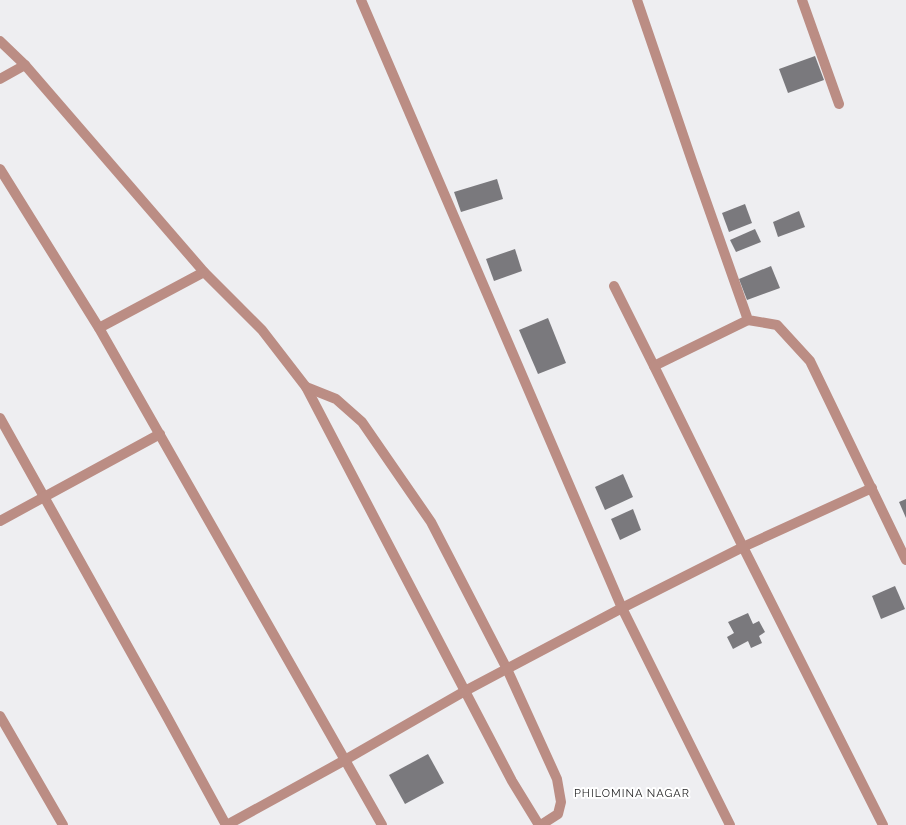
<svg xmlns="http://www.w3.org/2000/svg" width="906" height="825" viewBox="0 0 906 825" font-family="Raleway,sans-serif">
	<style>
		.building { fill: #7a797d }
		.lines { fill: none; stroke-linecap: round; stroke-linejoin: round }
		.street { stroke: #bb8d84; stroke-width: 10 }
		.labels { text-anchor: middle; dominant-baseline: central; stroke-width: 4; stroke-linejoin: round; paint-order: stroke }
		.neighbourhood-label { font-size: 11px; letter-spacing: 1px; fill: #1f1f20; stroke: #fff }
	</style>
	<rect width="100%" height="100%" fill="#eeeef1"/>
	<g class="building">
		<polygon points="815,56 824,80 788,93 779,69"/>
		<polygon points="497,179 503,199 461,212 454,192"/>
		<polygon points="745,204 752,223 729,232 722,213"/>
		<polygon points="799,211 805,227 778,237 773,222"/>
		<polygon points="755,229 761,242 736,252 730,240"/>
		<polygon points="515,249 522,271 494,281 486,259"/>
		<polygon points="771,266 780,288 747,300 739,279"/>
		<polygon points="548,318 566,363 538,374 519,330"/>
		<polygon points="623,474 633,497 605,510 595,487"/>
		<polygon points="906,499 906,518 899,502"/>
		<polygon points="633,509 641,530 620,540 611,519"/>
		<polygon points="895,586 905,609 881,619 872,596"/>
		<polygon points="748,613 753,624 759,621 765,632 759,636 762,643 751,648 748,641 733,649 727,637 734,633 728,622"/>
		<polygon points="428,754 444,783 405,804 389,775"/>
	</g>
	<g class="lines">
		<g class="street">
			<polyline points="361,0 622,608 730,825"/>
			<polyline points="637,0 693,164 748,320 777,325 810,361 906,560"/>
			<polyline points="802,0 839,104"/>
			<polyline points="0,41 25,65 204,272 262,330 306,387 512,781 539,825"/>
			<polyline points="0,79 25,65"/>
			<polyline points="0,169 99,328 382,825"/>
			<polyline points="614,286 654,366 743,547 883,825"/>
			<polyline points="99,328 204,272"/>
			<polyline points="654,366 748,320"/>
			<polyline points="306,387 336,399 362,422 431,522 507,669 557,779 561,802 558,814 541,825"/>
			<polyline points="0,418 166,715 226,825"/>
			<polyline points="0,521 160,434"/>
			<polyline points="0,716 63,825"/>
			<polyline points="227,825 345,760 465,691 622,608 743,547 872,488"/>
		</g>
	</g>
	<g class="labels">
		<g class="neighbourhood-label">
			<text x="632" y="793">PHILOMINA NAGAR</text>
		</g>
	</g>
</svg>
